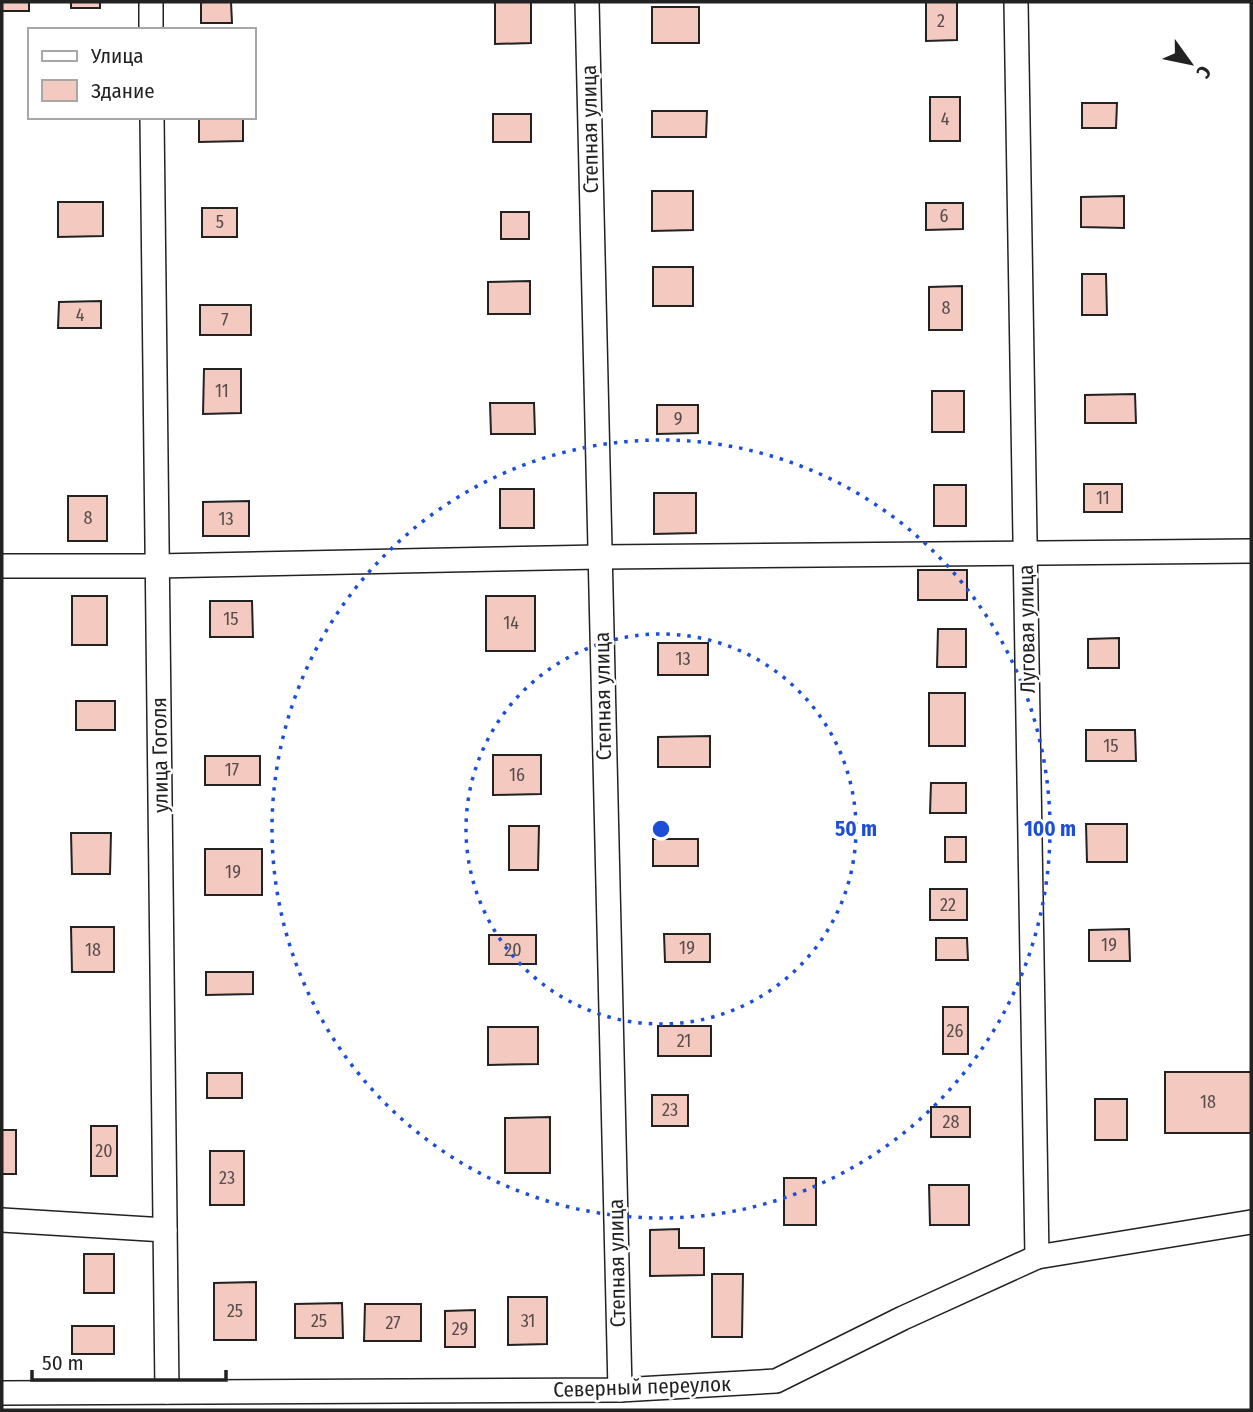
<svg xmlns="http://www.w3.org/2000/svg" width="1253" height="1412" viewBox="0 0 1253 1412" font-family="'Fira Sans Condensed',sans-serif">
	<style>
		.building { fill: #f3c9c0; stroke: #222; stroke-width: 2 }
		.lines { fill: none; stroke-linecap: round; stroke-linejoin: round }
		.minor-casing { stroke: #222; stroke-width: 26 }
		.minor { stroke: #fff; stroke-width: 23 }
		.ring { fill: none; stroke: #1d4ed8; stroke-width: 3.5; stroke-dasharray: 3.5 7 }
		.labels { text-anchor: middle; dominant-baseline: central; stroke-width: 5; stroke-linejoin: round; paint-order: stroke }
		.number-label { font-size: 18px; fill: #564c4a }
		.street-label { font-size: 21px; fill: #222; stroke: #fff }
		.centre { fill: #1d4ed8; stroke: #fff; stroke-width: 3.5 }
		.ring-label { font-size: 21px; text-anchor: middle; font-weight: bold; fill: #1d4ed8; stroke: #fff; stroke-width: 5; stroke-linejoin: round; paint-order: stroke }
	</style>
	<rect width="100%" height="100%" fill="#fff"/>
	<g class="building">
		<rect x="2" y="2" width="27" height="9"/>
		<rect x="71" y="2" width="29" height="6"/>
		<polygon points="201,2 231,2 232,23 201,23"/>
		<polygon points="495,2 531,2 531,43 495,44"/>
		<polygon points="926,2 957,2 957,40 926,41"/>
		<rect x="652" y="7" width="47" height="36"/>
		<rect x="930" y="97" width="30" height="44"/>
		<polygon points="1082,103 1117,103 1116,128 1082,128"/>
		<polygon points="652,111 707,111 706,137 652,137"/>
		<rect x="493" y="114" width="38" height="28"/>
		<polygon points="199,117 243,117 243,141 199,142"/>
		<polygon points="652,191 693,191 693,230 652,231"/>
		<polygon points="1124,196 1124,228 1081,227 1081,197"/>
		<polygon points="58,202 103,202 103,236 58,237"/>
		<polygon points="926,203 963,203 963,229 926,230"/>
		<rect x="202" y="208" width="35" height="29"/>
		<rect x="501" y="212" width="28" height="27"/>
		<rect x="653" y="267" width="40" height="39"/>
		<polygon points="1082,274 1106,274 1107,315 1082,315"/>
		<polygon points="530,281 530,314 488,314 488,282"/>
		<polygon points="962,286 962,330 929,330 929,287"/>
		<polygon points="101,301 101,328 58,328 59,302"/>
		<rect x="200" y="305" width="51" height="30"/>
		<polygon points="204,369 241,369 241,413 203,414"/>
		<rect x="932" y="391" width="32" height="41"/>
		<polygon points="1135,394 1136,423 1085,423 1085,395"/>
		<polygon points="490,403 534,403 535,434 491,434"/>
		<polygon points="657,405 698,405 698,433 657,434"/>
		<rect x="1084" y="484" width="38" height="28"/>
		<rect x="934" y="485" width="32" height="41"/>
		<rect x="500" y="489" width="34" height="39"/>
		<polygon points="654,493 696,493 696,533 654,534"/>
		<rect x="68" y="496" width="39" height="45"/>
		<polygon points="249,501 249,536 203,536 203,502"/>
		<rect x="918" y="570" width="49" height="30"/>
		<rect x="72" y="596" width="35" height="49"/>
		<rect x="486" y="596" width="49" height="55"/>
		<polygon points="210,601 252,601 253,637 210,637"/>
		<polygon points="938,629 966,629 966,667 937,667"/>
		<polygon points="1119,638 1119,668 1088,668 1088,639"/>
		<rect x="658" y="643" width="50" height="32"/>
		<rect x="929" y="693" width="36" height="53"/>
		<rect x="76" y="701" width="39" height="29"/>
		<polygon points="1086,730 1135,730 1136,761 1086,761"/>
		<polygon points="710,736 710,767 658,767 658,737"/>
		<polygon points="493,755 541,755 541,794 493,795"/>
		<rect x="205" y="756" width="55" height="29"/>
		<polygon points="931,783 966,783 966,813 930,813"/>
		<polygon points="1086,824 1127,824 1127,862 1087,862"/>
		<polygon points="509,826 539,826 538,870 509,870"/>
		<polygon points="71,833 111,833 110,874 72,874"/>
		<rect x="945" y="837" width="21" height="25"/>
		<rect x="653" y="839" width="45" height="27"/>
		<rect x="205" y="849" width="57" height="46"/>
		<rect x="930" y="889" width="37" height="31"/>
		<polygon points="71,927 114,927 114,972 72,972"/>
		<polygon points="1129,929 1130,961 1089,961 1089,930"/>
		<polygon points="664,934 710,934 710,962 665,962"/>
		<rect x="489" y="935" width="47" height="29"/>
		<polygon points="936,938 967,938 968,960 936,960"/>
		<polygon points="206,972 253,972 253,994 206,995"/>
		<rect x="943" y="1007" width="25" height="47"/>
		<rect x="658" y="1026" width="53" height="30"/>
		<polygon points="488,1027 538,1027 538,1064 488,1065"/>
		<rect x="1165" y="1072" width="86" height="61"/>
		<rect x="207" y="1073" width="35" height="25"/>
		<rect x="652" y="1095" width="36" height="31"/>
		<rect x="1095" y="1099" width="32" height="41"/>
		<rect x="931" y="1107" width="39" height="30"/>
		<polygon points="550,1117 550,1173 505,1173 505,1118"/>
		<rect x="91" y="1126" width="26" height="50"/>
		<rect x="2" y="1130" width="14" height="44"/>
		<rect x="210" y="1151" width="34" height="54"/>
		<rect x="784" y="1178" width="32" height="47"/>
		<polygon points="929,1185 969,1185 969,1225 930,1225"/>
		<polygon points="679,1229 679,1248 704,1248 704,1275 650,1276 650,1230"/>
		<rect x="84" y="1254" width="30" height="39"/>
		<polygon points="712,1274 743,1274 742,1337 712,1337"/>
		<polygon points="256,1282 256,1340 214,1340 214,1283"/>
		<polygon points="508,1297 547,1297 547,1344 508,1345"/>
		<polygon points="342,1303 343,1338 295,1338 295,1304"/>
		<polygon points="365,1304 421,1304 421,1341 364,1341"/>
		<polygon points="475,1310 475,1347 445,1347 445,1311"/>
		<rect x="72" y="1326" width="42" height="28"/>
	</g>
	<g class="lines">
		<defs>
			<g id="minor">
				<polyline points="151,2 151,30"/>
				<polyline points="587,2 620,1390"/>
				<polyline points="1016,2 1037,1257"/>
				<polyline points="152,117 167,1392"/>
				<polyline points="2,566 157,566 600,557 1251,551"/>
				<polyline points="2,1220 165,1230"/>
				<polyline points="2,1393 620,1390 776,1381 903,1318 1037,1257 1251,1222"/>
			</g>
		</defs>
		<use href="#minor" class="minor-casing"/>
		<use href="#minor" class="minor"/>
	</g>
	<g class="ring">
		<circle cx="661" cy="829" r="195"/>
		<circle cx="661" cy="829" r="389"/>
	</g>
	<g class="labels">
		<g class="number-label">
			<text x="941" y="21">2</text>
			<text x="945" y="119">4</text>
			<text x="944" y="216">6</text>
			<text x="220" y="222">5</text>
			<text x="946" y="308">8</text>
			<text x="80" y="315">4</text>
			<text x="225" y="320">7</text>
			<text x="222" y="391">11</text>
			<text x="678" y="419">9</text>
			<text x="1103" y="498">11</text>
			<text x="88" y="518">8</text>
			<text x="226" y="519">13</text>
			<text x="231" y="619">15</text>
			<text x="511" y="623">14</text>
			<text x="683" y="659">13</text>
			<text x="1111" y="746">15</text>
			<text x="232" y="770">17</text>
			<text x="517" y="775">16</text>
			<text x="233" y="872">19</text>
			<text x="948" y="905">22</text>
			<text x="1109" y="945">19</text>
			<text x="687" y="948">19</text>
			<text x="93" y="950">18</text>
			<text x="513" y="950">20</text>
			<text x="955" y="1031">26</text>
			<text x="684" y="1041">21</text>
			<text x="1208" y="1102">18</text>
			<text x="670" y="1110">23</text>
			<text x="951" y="1122">28</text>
			<text x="104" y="1151">20</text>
			<text x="227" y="1178">23</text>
			<text x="235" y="1311">25</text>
			<text x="319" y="1321">25</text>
			<text x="528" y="1321">31</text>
			<text x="393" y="1323">27</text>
			<text x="460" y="1329">29</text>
		</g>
		<g class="street-label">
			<text transform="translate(590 129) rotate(-91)">Степная улица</text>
			<text transform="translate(1027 629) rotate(-91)">Луговая улица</text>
			<text transform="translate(603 696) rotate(-91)">Степная улица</text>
			<text transform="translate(160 755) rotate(-91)">улица Гоголя</text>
			<text transform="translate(617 1263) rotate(-91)">Степная улица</text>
			<text transform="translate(642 1387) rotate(-2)">Северный переулок</text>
		</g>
	</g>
	<circle cx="661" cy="829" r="10" class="centre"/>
	<g class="ring-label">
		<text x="856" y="836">50 m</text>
		<text x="1050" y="836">100 m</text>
	</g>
	<rect width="1253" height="1412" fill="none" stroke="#222222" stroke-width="7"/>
	<rect x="28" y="28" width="228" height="91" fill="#ffffff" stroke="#a7a7a7" stroke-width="2"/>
	<rect x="42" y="51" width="35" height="10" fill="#ffffff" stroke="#a7a7a7" stroke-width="2"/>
	<text x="91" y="63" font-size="21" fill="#222222">Улица</text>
	<rect x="42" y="80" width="35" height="21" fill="#f3c9c0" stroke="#a7a7a7" stroke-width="2"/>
	<text x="91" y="98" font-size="21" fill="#222222">Здание</text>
	<g transform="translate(1190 63) rotate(123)" stroke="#ffffff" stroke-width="5" paint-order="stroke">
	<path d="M0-5L12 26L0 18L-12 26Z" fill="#222222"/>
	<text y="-10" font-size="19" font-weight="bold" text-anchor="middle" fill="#222222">С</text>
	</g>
	<path d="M32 1370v10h194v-10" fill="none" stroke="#222222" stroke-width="3.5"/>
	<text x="42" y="1370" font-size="21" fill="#222222" stroke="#ffffff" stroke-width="5" paint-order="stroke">50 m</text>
</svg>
